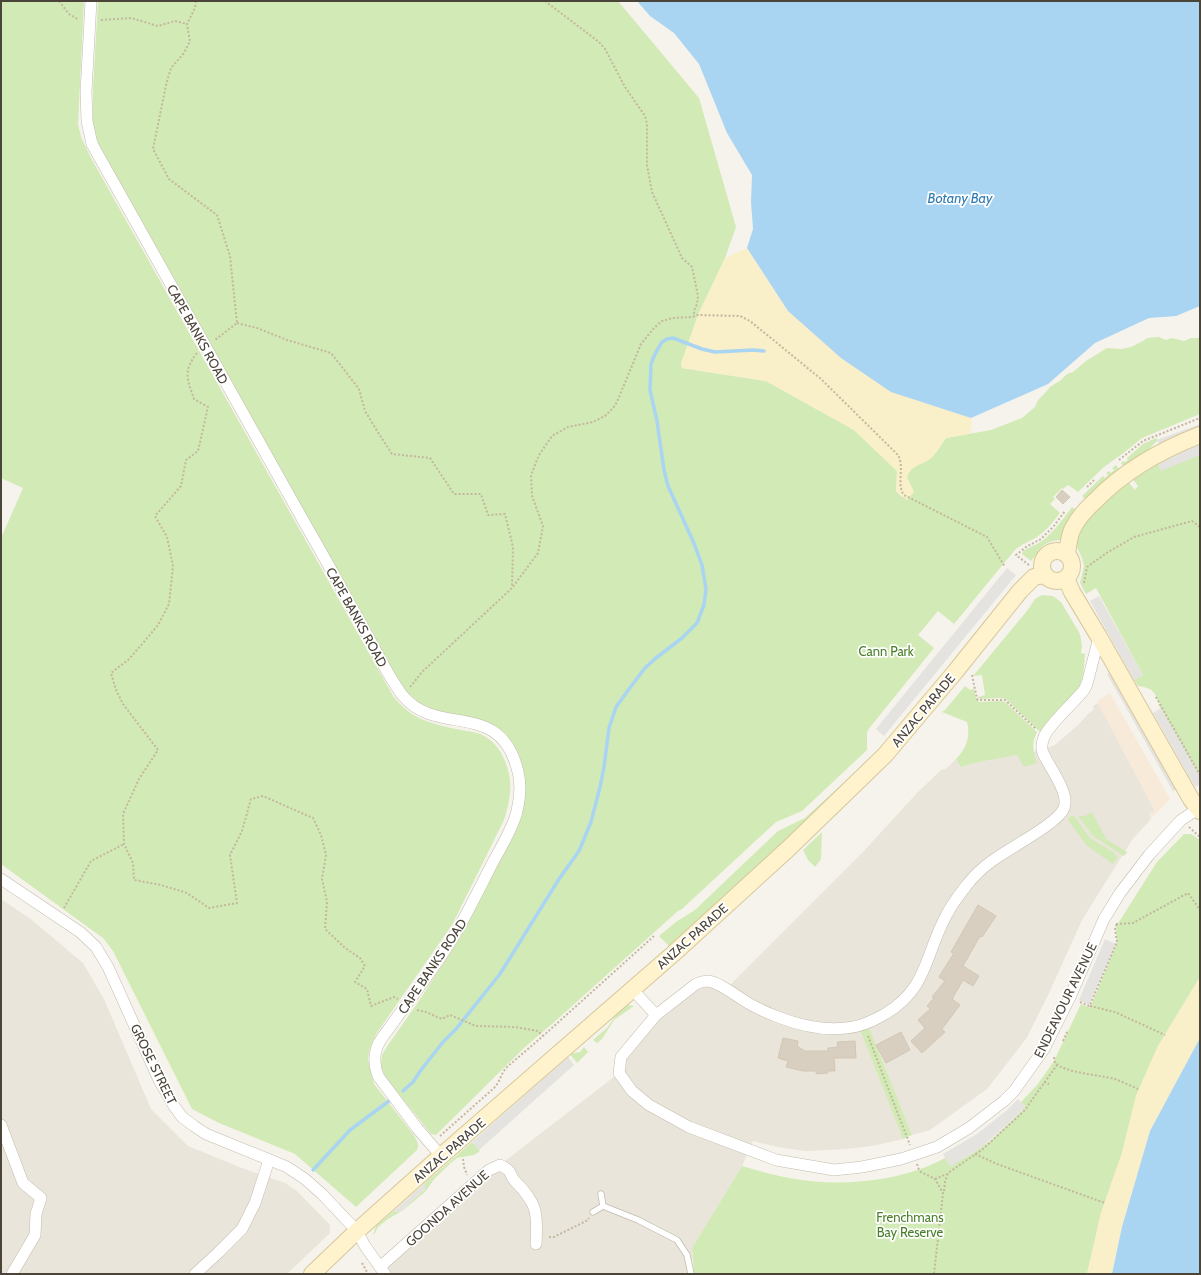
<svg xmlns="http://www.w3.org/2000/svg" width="1201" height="1275" viewBox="0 0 1201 1275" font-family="Cabin,sans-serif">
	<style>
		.residential { fill: #eae5da }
		.commercial { fill: #f7ead8 }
		.green { fill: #d2eab5 }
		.sand { fill: #f9efc9 }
		.parking { fill: #e5e3e0 }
		.water { fill: #a9d4f2 }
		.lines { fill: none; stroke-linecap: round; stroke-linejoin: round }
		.stream { stroke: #a9d4f2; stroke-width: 3.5 }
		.building { fill: #d8cfc1; stroke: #d3c7b4 }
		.service-casing { stroke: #c2bbae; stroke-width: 7 }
		.minor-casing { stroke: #c2bbae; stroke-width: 12 }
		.secondary-casing { stroke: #d6c79b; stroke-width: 18 }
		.path { stroke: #c4b79f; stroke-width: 2; stroke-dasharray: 2 2; stroke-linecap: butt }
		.service { stroke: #fff; stroke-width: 5.5 }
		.minor { stroke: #fff; stroke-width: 11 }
		.secondary { stroke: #fff3cd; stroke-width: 16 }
		.labels { text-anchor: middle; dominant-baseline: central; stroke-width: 3.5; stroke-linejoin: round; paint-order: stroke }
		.street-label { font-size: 13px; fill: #4b4439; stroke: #fff }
		.park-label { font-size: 13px; fill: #4a7f2a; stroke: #fff }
		.water-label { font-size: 14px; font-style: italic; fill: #2e7ab2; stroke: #fff }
	</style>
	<rect width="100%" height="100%" fill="#f6f3ec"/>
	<g class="residential">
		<polygon points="1098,703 1155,811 1149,814 1151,819 1132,840 1082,920 1050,991 1026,1039 987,1089 930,1130 912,1135 869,1027 860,1030 903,1139 877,1145 857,1148 830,1150 805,1151 778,1147 753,1141 742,1166 692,1248 692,1274 385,1274 380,1267 500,1165 619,1073 621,1057 656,1015 696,984 726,989 862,853 917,793 941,770 946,769 956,759 961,767 974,763 1033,752 1055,745 1078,725 1088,714 1094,709 1093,706"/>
		<polygon points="1,899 32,920 83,963 104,999 151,1109 188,1146 242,1168 285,1183 297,1191 330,1225 330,1233 287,1274 1,1274"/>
	</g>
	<polygon class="commercial" points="1110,693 1170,799 1151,819 1149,814 1155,811 1097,701"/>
	<g class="green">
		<path d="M1 1H84L78 124 81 137 91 158 393 696C411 719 429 723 456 729 464 731 472 731 480 734 502 743 512 771 510 793 509 802 507 811 504 820L452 925 376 1034 369 1051 368 1059 374 1084 413 1134C416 1139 420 1144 417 1150L356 1207 295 1154 219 1123 192 1109 113 951 103 938 1 864V538L23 488 1 478Z"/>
		<path d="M98 1H618L699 98 736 227 725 258 698 315 681 364 682 368 766 381 854 430 897 471 896 491 902 497 914 492C912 488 908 482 907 477 907 468 922 464 928 460 936 455 941 445 946 438L991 430 1022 418 1035 407 1038 400 1046 392 1050 387 1061 380 1067 374 1073 372 1086 361 1107 348 1122 349 1131 347 1143 341 1147 338 1159 337 1166 340 1172 338 1184 341 1191 338H1200V414L1142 438 1126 451 1104 467 1078 492 1068 485 1063 489 1062 488 1053 497 1055 499 1050 504 1060 513C1053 522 1046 531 1037 537 1029 542 1021 544 1014 551L954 624 938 611 918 635 934 648 871 726 867 732V750L802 811 776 822 682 909 678 911 552 1024 525 1047 436 1135 431 1134 385 1077 381 1065 382 1055 388 1045 419 1001 460 938 520 819C528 793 528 760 508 739L434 710 419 703 404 689 366 624 193 312 101 149 95 135 93 122V89Z"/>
		<polygon points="1156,438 1158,440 1137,461 1125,469 1121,463 1123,461 1125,462 1128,460 1127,458 1143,444"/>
		<path d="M1200 455V776L1158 704H1160C1153 690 1154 689 1138 686L1134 680 1143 675 1096 588 1086 594 1080 583 1084 566 1082 558 1075 543 1077 529 1126 479 1135 490 1138 486 1130 476 1156 460Z"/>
		<polygon points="1116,465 1121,472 1088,502 1082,496 1103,476 1105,478 1108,475 1106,473 1109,471 1111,473 1114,470 1112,468"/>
		<path d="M1072 507 1079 512 1063 539C1059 541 1054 540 1050 542 1040 545 1037 554 1031 561L1022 554 1023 551C1029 547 1036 545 1042 541 1054 532 1063 519 1072 507Z"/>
		<path d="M1042 595 1053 596 1061 602 1080 634 1082 646 1081 653 1085 654C1084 666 1084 679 1077 690L1040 732 1006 699 1000 698 979 699 978 697 985 695 982 675 973 676 1027 611 1035 599Z"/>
		<path d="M965 686 970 690 974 689 976 699 979 702 1001 701 1005 702 1037 732C1031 743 1033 752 1037 763L1024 767 1017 755 974 763 961 767 956 759C966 749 971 736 967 722L942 712 945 710Z"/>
		<polygon points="864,764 866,766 817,813 670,947 659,936 676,922 695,910 778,831 805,818"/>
		<polygon points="1092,812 1106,839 1127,852 1124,856 1093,836 1078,816 1085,816"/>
		<polygon points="1070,816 1074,816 1090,838 1113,852 1118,857 1113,864 1087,846 1068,820"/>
		<polygon points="822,832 821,859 815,867 808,860 803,850"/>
		<path d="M1184 834H1191L1200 840V977L1158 1046 1136 1096 1122 1153 1101 1213 1087 1274H694L692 1248 742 1166C795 1182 833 1187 887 1178 907 1174 927 1168 945 1158L950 1166 971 1154 990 1141 1026 1107 1021 1102 1037 1085 1054 1061 1081 1004 1090 1008 1117 943 1116 928 1117 925 1157 862Z"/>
		<polygon points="628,1005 634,1006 614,1020 602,1039 597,1043 593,1040 607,1028 622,1007"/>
		<polygon points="869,1027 912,1135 903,1139 860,1030"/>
		<polygon points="584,1047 588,1052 577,1063 570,1054 580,1052"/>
		<polygon points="472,1142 480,1151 474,1155 457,1158 452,1162 435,1178 425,1192 402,1211 388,1219 378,1227 375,1233 373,1235 376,1226 394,1211 400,1212 423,1191 425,1189 425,1183"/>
	</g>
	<g class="sand">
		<path d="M747 248 788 311 891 392 971 418C972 424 972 428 969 434L946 438C941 445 936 453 930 459 920 467 914 462 907 477L914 492 907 500 896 491 897 471 854 430 766 381 682 368 681 364 698 315 725 258Z"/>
		<polygon points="1200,977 1200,1038 1150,1131 1122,1227 1112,1274 1087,1274 1101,1213 1122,1153 1136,1096 1158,1046"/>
	</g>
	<g class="parking">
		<polygon points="1200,424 1200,430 1160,446 1157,440"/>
		<polygon points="1200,442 1200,455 1161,471 1156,460"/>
		<polygon points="1007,568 1016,575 884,736 876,729"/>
		<polygon points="1099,596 1143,675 1134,680 1090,601"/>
		<polygon points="1111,672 1177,789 1173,791 1107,674"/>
		<polygon points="1161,708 1200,776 1200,784 1195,787 1153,713"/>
		<polygon points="1105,939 1116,944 1089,1005 1079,1000"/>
		<polygon points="568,1057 574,1065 479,1150 472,1142"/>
		<polygon points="1018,1099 1026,1107 1015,1117 984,1145 950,1167 943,1154 977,1134 1006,1111"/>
		<polygon points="425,1183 425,1189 400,1212 394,1211"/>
	</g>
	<g class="water">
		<polygon points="637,1 1200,1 1200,306 1176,316 1149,318 1095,343 1048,384 971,418 891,392 841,358 788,311 747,248 753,229 751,202 752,175 727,133 699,64 674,33 650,16"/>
		<polygon points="1200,1038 1200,1274 1112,1274 1122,1227 1150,1131"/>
	</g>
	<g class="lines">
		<g class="stream">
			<polyline points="403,1091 413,1082 421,1070 443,1042 456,1029 500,974 559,879 579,851 591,822 600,787 604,767 609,728 616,707 632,685 645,668 656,658 682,638 697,623 704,605 706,589 702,565 693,541 668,486 664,470 657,421 650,390 651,364 655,354 662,342 667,339 673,338 702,349 715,352 753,350 764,351"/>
			<polyline points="313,1170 350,1130 389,1101"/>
		</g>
	</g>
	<g class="building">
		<polygon points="1062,490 1070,497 1063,504 1056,497"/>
		<polygon points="978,905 996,916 982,937 980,936 963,966 979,976 973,986 963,980 952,999 960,1005 942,1029 945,1032 922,1053 911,1041 925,1028 918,1020 930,1009 927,1006 934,998 932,997 945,981 939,977 954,953 951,952"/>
		<polygon points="901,1032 910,1050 886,1063 876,1045"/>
		<polygon points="783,1038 798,1041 797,1046 805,1051 828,1051 828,1048 838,1047 837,1042 855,1041 856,1058 834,1058 835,1071 828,1071 828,1073 817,1074 815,1071 803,1071 786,1067 788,1061 778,1058"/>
	</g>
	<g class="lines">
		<defs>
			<g id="service">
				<polyline points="601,1194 603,1206"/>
				<polyline points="593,1212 603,1206 638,1220 677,1240 687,1255 691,1274"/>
			</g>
			<g id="minor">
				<path d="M91 1 86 92 87 121 92 144C164 273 236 401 308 529 329 565 348 601 369 638 379 657 390 679 403 696 438 738 501 698 518 772 521 784 520 798 517 811 514 825 501 848 493 862 475 897 458 933 435 965 422 984 408 1002 395 1020 390 1028 383 1035 379 1043 373 1054 374 1065 378 1076L417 1128 441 1156"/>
				<path d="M1099 637 1087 684 1084 690C1073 704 1050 723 1044 737 1042 742 1041 748 1043 753 1049 767 1070 793 1064 808 1058 824 1007 849 992 861 982 868 973 877 966 886 959 895 952 904 947 914 925 953 929 988 885 1014 873 1021 860 1027 846 1028 823 1031 799 1025 778 1017 767 1013 757 1008 748 1003 736 996 721 983 708 981 704 981 700 982 696 984L656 1015 621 1057 619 1073 632 1091 649 1105 689 1127 776 1160 834 1170 862 1167 901 1159 937 1147 969 1128 1004 1101 1014 1091 1044 1049 1070 997 1104 919 1120 893 1149 855 1181 820 1198 809"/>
				<polyline points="1,879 80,932 96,947 108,967 159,1080 174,1106 182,1117 194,1126 206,1134 287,1167 305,1179 322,1194 357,1231 365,1246 385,1274"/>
				<polyline points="632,989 656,1015"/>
				<polyline points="1,1125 23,1183 41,1198 36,1214 35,1235 12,1274"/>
				<path d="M380 1267 489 1170 500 1165C502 1166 506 1168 508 1170 511 1172 511 1177 514 1180 537 1203 538 1212 536 1244"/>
				<polyline points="195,1274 219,1252 242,1229 255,1203 269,1160"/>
			</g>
			<g id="secondary">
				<circle cx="1057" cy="566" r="15"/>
				<path d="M1067 554C1068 546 1069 537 1072 530 1077 519 1086 509 1095 501 1124 471 1161 450 1200 435"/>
				<polyline points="1066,578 1072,592 1099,637 1191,799 1200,811"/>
				<polyline points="312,1274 357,1231 441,1156 673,954 789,848 885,755 955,672 1020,591 1034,577 1045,575"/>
			</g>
		</defs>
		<use href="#service" class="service-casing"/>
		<use href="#minor" class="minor-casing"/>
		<use href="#secondary" class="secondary-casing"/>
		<g class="path">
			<polyline points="59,1 69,14 79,20"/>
			<polyline points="196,1 195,8 187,24 190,41 184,53 171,68 166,85 153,149 169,179 217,215 230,256 237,323 215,340"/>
			<polyline points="545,1 599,42 605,49 625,87 645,116 647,124 647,165 652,192 682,258 692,267 698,296 697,304 694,311 694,316"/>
			<polyline points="101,20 131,18 158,26 175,21 187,24"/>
			<polyline points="237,323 257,328 287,340 331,353 359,389 365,411 379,434 392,454 430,458 454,494 481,494 488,515 505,514 513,547 512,586"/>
			<path d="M197 353C183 371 187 379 194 399L208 407 198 451 186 460 181 486 155 516 167 537 173 566 169 604 158 625 143 643 128 660 111 673 116 690 123 704 158 750 139 779 123 814 124 844 133 863 134 880 161 885 187 893 209 908 237 903 230 855 242 831 251 799 263 796 313 818 321 835 326 855 322 879 327 902 325 929 345 948 360 958 365 966 355 982 367 989 371 1006 394 997 398 999"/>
			<polyline points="1119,460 1143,441 1200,418"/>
			<polyline points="1087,487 1095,479"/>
			<polyline points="1029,565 1016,555 1026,547 1041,539 1053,527 1065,511"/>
			<polyline points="1084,583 1087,567 1108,552 1134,537 1192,521 1200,527"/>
			<polyline points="972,675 977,699 978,700 1005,700 1036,729"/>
			<path d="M410 687 422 672 512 588 538 553 543 526 532 496 531 475 539 455 552 436 568 427 593 422 605 416 613 408 617 402 641 344 654 328 662 321 673 318 692 317 698 315 740 316 750 321 821 379 898 455C905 467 896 485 904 495L987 537 1005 567"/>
			<polyline points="1156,697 1200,775"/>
			<polyline points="1189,827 1200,837"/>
			<polyline points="64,908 91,861 124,844"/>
			<polyline points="1116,924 1133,923 1188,893 1200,910"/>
			<polyline points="1080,1002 1089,1006 1090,1005 1117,942 1115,929 1117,923"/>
			<polyline points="1090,1006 1115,1012 1165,1035"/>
			<polyline points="417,1010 426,1012 442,1019 450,1015 476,1026 515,1027 538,1031 543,1036"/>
			<polyline points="868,1036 910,1145"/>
			<polyline points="1063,1041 1068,1030"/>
			<path d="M1054 1057 1055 1063C1066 1073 1100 1075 1115 1079 1123 1082 1131 1086 1138 1089"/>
			<polyline points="1044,1082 1049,1084"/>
			<path d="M440 1136 494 1088C500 1082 501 1073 507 1067L543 1036 654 936"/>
			<polyline points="975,1154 997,1164 1105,1203"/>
			<polyline points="463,1159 464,1167 467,1175"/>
			<polyline points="917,1164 919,1170 921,1172 935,1179 943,1193 934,1274"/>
			<polyline points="935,1179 947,1174"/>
			<polyline points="944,1191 945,1182 948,1173 983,1149 1024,1111 1057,1065"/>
			<polyline points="549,1237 554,1237 588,1220 589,1218"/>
			<polyline points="362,1263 368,1274"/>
		</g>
		<use href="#service" class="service"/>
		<use href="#minor" class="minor"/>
		<use href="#secondary" class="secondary"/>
	</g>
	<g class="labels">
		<g class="street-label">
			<text transform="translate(198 334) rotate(61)">CAPE BANKS ROAD</text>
			<text transform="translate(357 617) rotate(61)">CAPE BANKS ROAD</text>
			<text transform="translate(923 710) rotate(-50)">ANZAC PARADE</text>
			<text transform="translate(692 936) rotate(-42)">ANZAC PARADE</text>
			<text transform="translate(432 966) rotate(-56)">CAPE BANKS ROAD</text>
			<text transform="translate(1065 1000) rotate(-64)">ENDEAVOUR AVENUE</text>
			<text transform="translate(154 1064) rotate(64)">GROSE STREET</text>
			<text transform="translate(449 1150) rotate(-41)">ANZAC PARADE</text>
			<text transform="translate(447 1208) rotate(-42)">GOONDA AVENUE</text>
		</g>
		<g class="park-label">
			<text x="886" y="651">Cann Park</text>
			<text x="910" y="1217">Frenchmans<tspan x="910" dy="15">Bay Reserve</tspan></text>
		</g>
		<g class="water-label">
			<text x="960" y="198">Botany Bay</text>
		</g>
	</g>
	<rect width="1201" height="1275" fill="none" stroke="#4b4439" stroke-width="4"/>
</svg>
